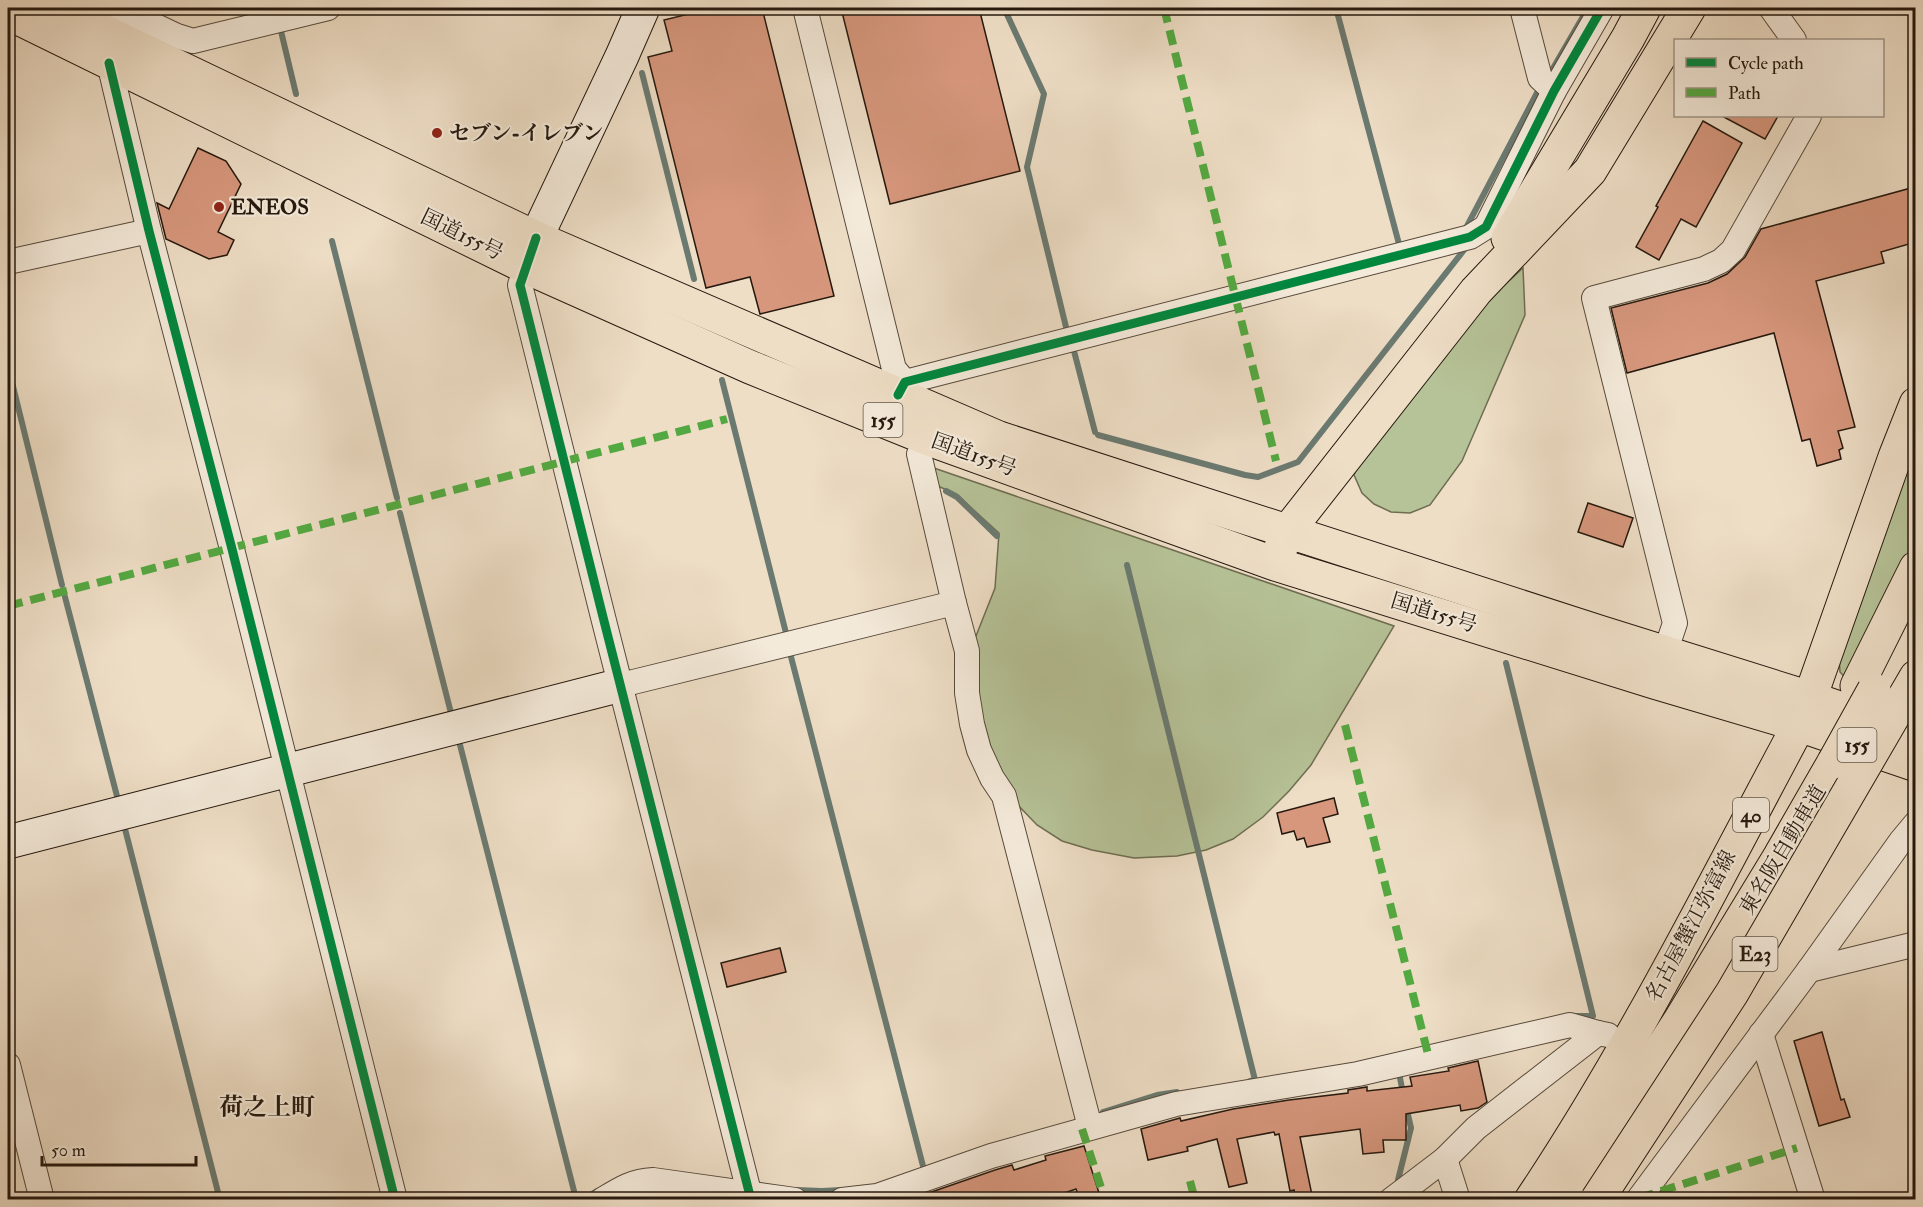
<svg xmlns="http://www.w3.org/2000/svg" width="1923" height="1207" viewBox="0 0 1923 1207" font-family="'IM FELL Double Pica','Noto Serif JP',serif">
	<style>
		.green { fill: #b6c297; stroke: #6e6d52; stroke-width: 1.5 }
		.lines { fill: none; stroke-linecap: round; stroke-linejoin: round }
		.stream { stroke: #6b7a71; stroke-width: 6 }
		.building { fill: #d7977d; stroke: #25180e; stroke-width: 1.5 }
		.street-casing { stroke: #574a3c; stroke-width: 26 }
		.secondary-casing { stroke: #25180e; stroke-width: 35 }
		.primary-casing { stroke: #25180e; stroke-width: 35 }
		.highway-casing { stroke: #25180e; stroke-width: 35 }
		.street { stroke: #f4eada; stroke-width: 24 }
		.secondary { stroke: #f4eada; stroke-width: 33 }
		.primary { stroke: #eedec6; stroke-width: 33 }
		.highway { stroke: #eedec6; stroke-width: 33 }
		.highway-bridge-casing { stroke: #25180e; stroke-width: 35; stroke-linecap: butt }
		.highway-bridge { stroke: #eedec6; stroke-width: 33 }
		.quiet { stroke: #53a941; stroke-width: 8; stroke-dasharray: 15 8; stroke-linecap: butt }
		.cycleway-casing { stroke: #f4eada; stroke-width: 13 }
		.cycleway { stroke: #00873e; stroke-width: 9 }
		.poi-dot { fill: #8f2418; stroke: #f4eada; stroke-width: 2 }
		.labels { text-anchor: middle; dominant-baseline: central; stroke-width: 4.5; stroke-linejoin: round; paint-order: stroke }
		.shield { fill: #f4eada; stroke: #63574b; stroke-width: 1.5 }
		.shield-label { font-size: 20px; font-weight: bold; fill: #25180e }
		.poi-label { font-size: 21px; font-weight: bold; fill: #25180e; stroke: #f4eada; text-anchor: start }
		.street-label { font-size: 21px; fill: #25180e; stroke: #f4eada }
		.quarter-label { font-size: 24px; font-weight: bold; fill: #25180e; stroke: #f4eada }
	</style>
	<rect width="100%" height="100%" fill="#eedec6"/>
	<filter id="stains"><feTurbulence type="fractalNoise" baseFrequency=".00333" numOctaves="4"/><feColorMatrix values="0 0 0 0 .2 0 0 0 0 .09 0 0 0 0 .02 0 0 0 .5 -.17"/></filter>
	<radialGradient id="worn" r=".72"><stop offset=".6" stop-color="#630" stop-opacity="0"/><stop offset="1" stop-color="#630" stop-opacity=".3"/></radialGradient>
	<g class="green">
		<polygon points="1523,268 1525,315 1462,461 1430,505 1410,513 1391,512 1374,504 1362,493 1354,475 1359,460 1488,300"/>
		<polygon points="1915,442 1915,542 1849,682 1840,672 1839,657"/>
		<polygon points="931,467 1394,626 1311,765 1289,791 1263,817 1233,839 1206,850 1177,856 1134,858 1092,850 1062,841 1037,825 1011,798 981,738 972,646 995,588 999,533 956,494 933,484"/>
	</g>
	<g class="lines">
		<g class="stream">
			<polyline points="247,8 250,21"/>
			<polyline points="1004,8 1044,94 1027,167 1066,327"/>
			<polyline points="1336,8 1399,244"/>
			<polyline points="278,27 280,27 296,94"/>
			<polyline points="1552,70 1588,8"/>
			<polyline points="642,73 694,279"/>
			<polyline points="1466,228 1538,91"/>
			<polyline points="332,241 397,498"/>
			<polyline points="1074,351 1095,432"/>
			<polyline points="8,366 62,585"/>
			<polyline points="722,380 786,633"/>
			<polyline points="1098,435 1245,475 1258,477 1298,462 1464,250"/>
			<polyline points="946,491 957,497 997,536"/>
			<polyline points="400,513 451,713"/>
			<polyline points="1127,565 1255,1080 1250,1081"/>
			<polyline points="65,597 118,800"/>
			<polyline points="790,653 923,1166"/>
			<polyline points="1506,663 1593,1016 1576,1016"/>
			<polyline points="459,741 574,1191"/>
			<polyline points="124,825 220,1200"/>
			<polyline points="1399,1073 1403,1093"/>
			<polyline points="1103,1112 1157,1095 1177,1092"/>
			<polyline points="1398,1180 1411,1128 1406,1106"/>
			<polyline points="796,1190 822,1191 842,1190"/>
			<polyline points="582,1200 597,1191"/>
		</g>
	</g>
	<g class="building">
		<polygon points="713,8 762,8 834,296 760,314 750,277 706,288 648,57 672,51 664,20"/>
		<polygon points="841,8 979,8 1020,171 890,204"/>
		<polygon points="1722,116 1778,116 1765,139"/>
		<polygon points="1703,121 1742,143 1696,227 1681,219 1659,260 1636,247 1658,207 1656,206"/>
		<polygon points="198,148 226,161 241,184 218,232 234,240 227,255 209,259 166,239 157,203 169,209"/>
		<polygon points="1911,188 1916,207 1916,242 1881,252 1884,263 1816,281 1855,427 1838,431 1843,448 1839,450 1841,459 1817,466 1810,439 1802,441 1774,333 1627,373 1611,308 1708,283 1727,274 1745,257 1761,229"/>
		<polygon points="1588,503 1633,518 1623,547 1578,532"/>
		<polygon points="1334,798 1338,814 1323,818 1330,842 1307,847 1304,838 1297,840 1294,831 1282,834 1277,813"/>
		<polygon points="780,948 786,972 727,987 721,963"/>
		<polygon points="1822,1032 1841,1100 1844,1099 1850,1117 1819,1126 1794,1041"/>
		<polygon points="1478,1061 1487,1102 1478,1108 1461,1111 1460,1105 1406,1114 1406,1140 1383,1140 1384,1152 1363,1154 1360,1129 1300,1137 1313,1200 1296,1200 1294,1190 1290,1191 1279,1134 1275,1135 1274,1132 1237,1139 1247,1183 1229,1187 1217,1139 1187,1147 1188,1151 1148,1160 1141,1129 1180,1118 1181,1121 1233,1109 1289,1100 1348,1093 1348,1090 1367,1087 1367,1091 1412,1086 1410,1077 1449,1071 1448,1068"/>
		<polygon points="1084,1146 1100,1196 1088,1200 1080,1200 1076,1189 1044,1200 918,1200 917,1197 995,1170 1012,1165 1014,1170 1046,1160 1045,1156"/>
	</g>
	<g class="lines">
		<defs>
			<g id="street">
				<polyline points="118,8 177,36 193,41 328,8"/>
				<polyline points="805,8 894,369 905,382"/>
				<polyline points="1522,8 1540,78 1554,91"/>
				<polyline points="1771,8 1794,40"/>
				<polyline points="109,63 149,231 232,549 395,1200"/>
				<polyline points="531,253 520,285 603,617 749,1192"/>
				<polyline points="8,262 149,231"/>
				<polyline points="898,395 905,382 1470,237 1486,227 1554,91 1602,8"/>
				<polyline points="926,438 919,454 954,603 967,651 967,693 972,724 979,750 992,778 1004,796 1090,1127"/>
				<polyline points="1665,653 1675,623 1594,298 1704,269 1721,261 1733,250 1809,116"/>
				<polyline points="621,685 954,603"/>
				<polyline points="1809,970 1916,944"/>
				<polyline points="1761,1034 1813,1200"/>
				<polyline points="8,1065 42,1200"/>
				<polyline points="1445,1159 1458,1200"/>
				<path d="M602 1200C620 1189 632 1181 653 1180L795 1200"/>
				<polyline points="842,1200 877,1196 991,1156 1176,1104 1358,1074 1570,1025 1598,1033"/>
				<polyline points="1391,1200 1445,1159 1476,1128 1598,1033 1608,1035"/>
				<polyline points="1638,1200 1809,970 1901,841 1916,823"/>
			</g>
			<g id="secondary">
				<polyline points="536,238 622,56 643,8"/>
				<polyline points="8,842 621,685"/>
			</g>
			<path id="primary" d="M1531 1200C1632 1049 1713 885 1799 725L1810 698 1895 457 1916 404"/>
			<g id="highway">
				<polyline points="55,8 536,238 999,438 1599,632 1810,698 1916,734"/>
				<polyline points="8,13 526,267 750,367 926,438 1275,564 1654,682 1799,725 1916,765"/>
				<polyline points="1508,238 1628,38 1644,8"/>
				<polyline points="1280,550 1287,532 1476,291 1590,171 1689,8"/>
				<polyline points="1857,686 1916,568"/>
				<polyline points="1902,701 1916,677"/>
				<polyline points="1563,1200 1679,1022 1780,856 1834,762"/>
			</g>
		</defs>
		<use href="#street" class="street-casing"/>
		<use href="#secondary" class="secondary-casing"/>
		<use href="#primary" class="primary-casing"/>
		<use href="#highway" class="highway-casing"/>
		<use href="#street" class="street"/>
		<use href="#secondary" class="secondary"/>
		<use href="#primary" class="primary"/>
		<use href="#highway" class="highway"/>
		<defs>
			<g id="highway-bridge">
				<polyline points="1834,762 1874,690"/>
				<polyline points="1597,1200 1732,993 1902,701"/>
			</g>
		</defs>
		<use href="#highway-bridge" class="highway-bridge-casing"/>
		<use href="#highway-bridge" class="highway-bridge"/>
		<g class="quiet">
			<polyline points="1164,8 1276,461"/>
			<polyline points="8,606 727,419"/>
			<polyline points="1345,725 1429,1058"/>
			<polyline points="1082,1129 1105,1200"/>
			<polyline points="1190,1181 1195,1200"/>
			<polyline points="1639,1198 1797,1148"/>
		</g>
		<defs>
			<g id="cycleway">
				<polyline points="109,63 149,231 232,549 395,1200"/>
				<polyline points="536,238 520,285 603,617 749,1192"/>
				<polyline points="898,395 905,382 1470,237 1486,227 1554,91 1602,8"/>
			</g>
		</defs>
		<use href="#cycleway" class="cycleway-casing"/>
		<use href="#cycleway" class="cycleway"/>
	</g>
	<g class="poi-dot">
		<circle cx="437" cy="133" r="6"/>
		<circle cx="219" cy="207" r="6"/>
	</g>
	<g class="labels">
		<g class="shield">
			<rect x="863.5" y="403" width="39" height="34" rx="4.5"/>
			<rect x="1837.5" y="728" width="39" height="34" rx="4.5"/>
			<rect x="1733" y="798" width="36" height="34" rx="4.5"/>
			<rect x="1732.5" y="937" width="45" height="34" rx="4.5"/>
		</g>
		<g class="shield-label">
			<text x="883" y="420">155</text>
			<text x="1857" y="745">155</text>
			<text x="1751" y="815">40</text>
			<text x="1755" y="954">E23</text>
		</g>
		<g class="poi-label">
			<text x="449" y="133">セブン-イレブン</text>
			<text x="231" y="207">ENEOS</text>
		</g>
		<g class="street-label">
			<text transform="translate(462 235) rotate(26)">国道155号</text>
			<text transform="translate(974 455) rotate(20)">国道155号</text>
			<text transform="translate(1434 613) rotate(17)">国道155号</text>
			<text transform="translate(1783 850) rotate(-59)">東名阪自動車道</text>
			<text transform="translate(1691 926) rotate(-62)">名古屋蟹江弥富線</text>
		</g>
		<g class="quarter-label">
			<text x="267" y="1107">荷之上町</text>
		</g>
	</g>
	<rect width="1923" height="1207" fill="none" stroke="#eedec6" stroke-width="30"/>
	<rect x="9" y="9" width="1905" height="1189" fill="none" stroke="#25180e" stroke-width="3"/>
	<rect x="15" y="15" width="1893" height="1177" fill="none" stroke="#25180e" stroke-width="1.5"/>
	<rect x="1674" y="39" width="210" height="78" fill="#f4eada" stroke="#a19688" stroke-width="1.5"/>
	<rect x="1686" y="58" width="30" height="9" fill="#00873e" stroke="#a19688" stroke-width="1.5"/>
	<text x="1728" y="69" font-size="18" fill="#25180e">Cycle path</text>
	<rect x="1686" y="88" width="30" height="9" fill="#53a941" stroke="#a19688" stroke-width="1.5"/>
	<text x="1728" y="99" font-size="18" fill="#25180e">Path</text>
	<path d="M42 1156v9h154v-9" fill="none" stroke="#25180e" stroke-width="3"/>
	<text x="51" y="1156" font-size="18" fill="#25180e" stroke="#f4eada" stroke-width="4.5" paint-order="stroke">50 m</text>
	<rect width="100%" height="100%" filter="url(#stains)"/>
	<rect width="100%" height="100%" fill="url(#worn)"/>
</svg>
